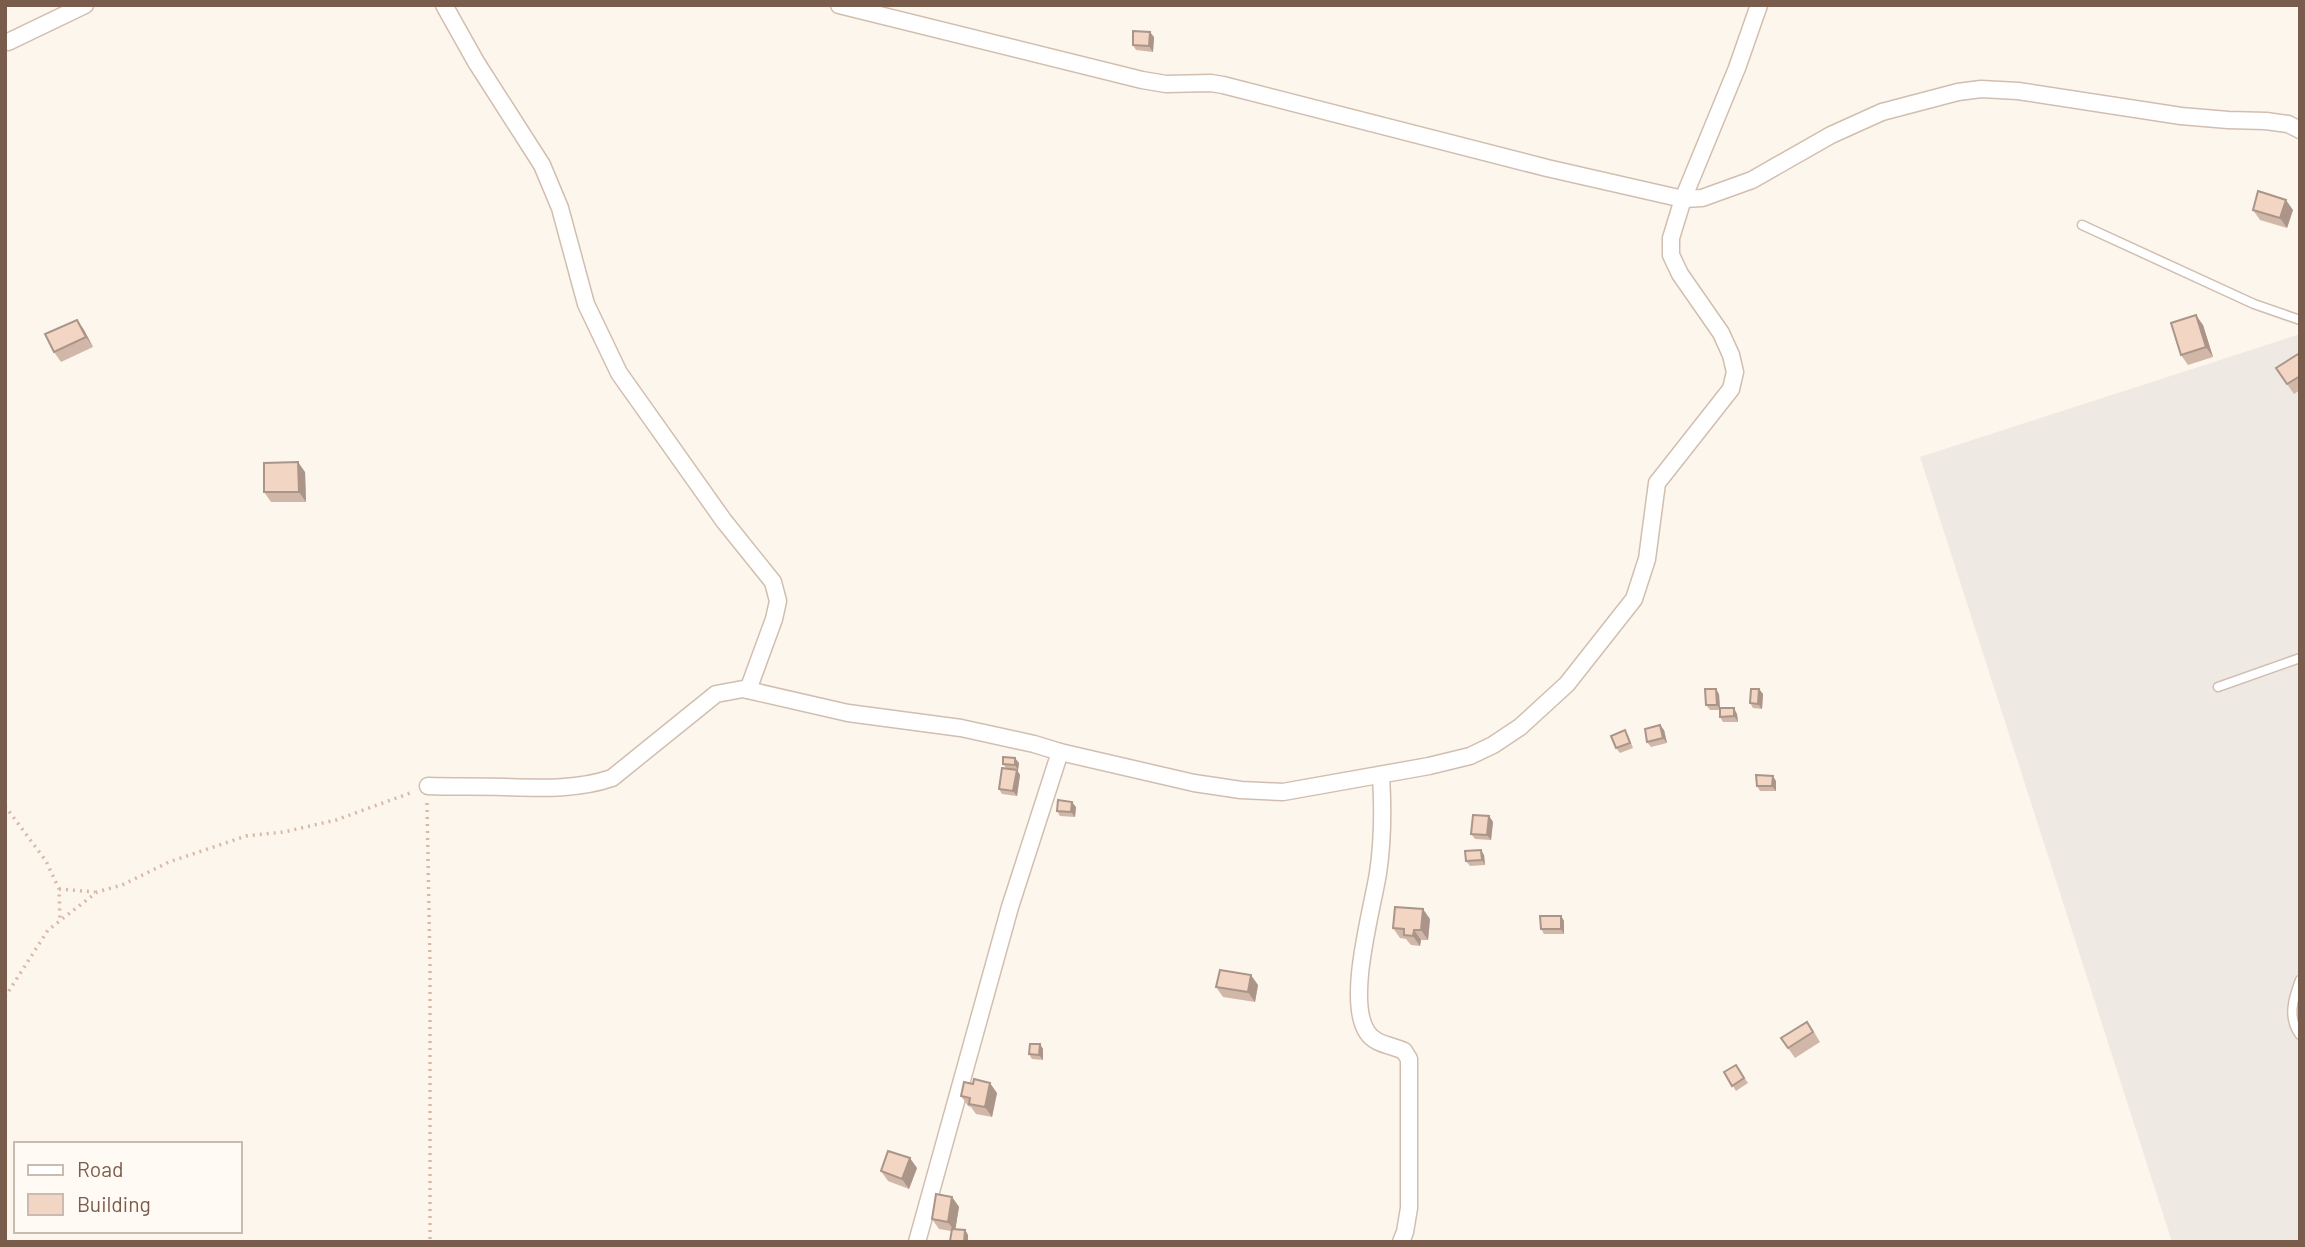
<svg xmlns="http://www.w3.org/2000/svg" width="2305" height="1247" viewBox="0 0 2305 1247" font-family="Barlow,sans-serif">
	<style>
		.industrial { fill: #efe9e4 }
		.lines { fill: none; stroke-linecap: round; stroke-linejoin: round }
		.service-casing { stroke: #d1beb0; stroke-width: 11 }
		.minor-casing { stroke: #d1beb0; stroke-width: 19 }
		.path { stroke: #d9b8a5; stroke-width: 3.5; stroke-dasharray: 2 5; stroke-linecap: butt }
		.service { stroke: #fff; stroke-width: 8 }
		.minor { stroke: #fff; stroke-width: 16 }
		.wall { fill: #d1b7a8 }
		.shaded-wall { fill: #aa9588 }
		.building { fill: #f3d5c3; stroke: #aa9588; stroke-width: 2 }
	</style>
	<rect width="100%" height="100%" fill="#fdf6ec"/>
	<polygon class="industrial" points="2300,334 2300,1242 2172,1242 1920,457"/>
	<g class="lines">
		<defs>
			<g id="service">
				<polyline points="2082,225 2254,304 2300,320"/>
				<polyline points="2218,687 2300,658"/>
				<path d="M2300 980C2293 999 2287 1018 2300 1035"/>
			</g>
			<g id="minor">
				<polyline points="444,5 476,62 542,165 560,208 586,304 619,373 724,521 773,582 778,601 774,619 748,690"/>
				<polyline points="839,5 1142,80 1166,84 1211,83 1223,85 1547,168 1683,199 1702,198 1752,180 1831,135 1882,112 1958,92 1981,89 2018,91 2181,116 2228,120 2266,121 2288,124 2300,130"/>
				<polyline points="8,42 85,5"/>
				<polyline points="1060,752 1194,783 1241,790 1283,792 1429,766 1470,756 1493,745 1520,727 1567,684 1634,599 1647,559 1657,483 1731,389 1735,372 1731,355 1721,333 1680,274 1671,255 1671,238 1683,199 1737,68 1759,5"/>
				<path d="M1381 776C1383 808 1383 840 1378 873 1372 911 1346 1000 1367 1032 1375 1045 1392 1045 1404 1051L1409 1059V1208L1405 1232 1401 1242"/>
				<path d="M428 786C453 787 479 786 504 787 540 788 577 790 612 778L716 694 743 689 848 713 961 728 1034 744 1060 752 1010 907 917 1242"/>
			</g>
		</defs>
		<use href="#service" class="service-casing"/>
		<use href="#minor" class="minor-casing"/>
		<g class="path">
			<polyline points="427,803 430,966 430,1242"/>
			<polyline points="5,806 46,861 59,889 60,920"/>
			<polyline points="59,889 95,892"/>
			<polyline points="5,997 48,930 97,892 122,885 169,862 246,836 284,832 336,820 413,792"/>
		</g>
		<use href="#service" class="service"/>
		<use href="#minor" class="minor"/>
	</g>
	<g class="wall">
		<polygon points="1154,37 1153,52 1136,50 1133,45"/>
		<polygon points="2253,210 2293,210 2287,228 2260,220"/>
		<polygon points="77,320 84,330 93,347 61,362 54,352"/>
		<polygon points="2203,325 2213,357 2188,365 2181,355"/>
		<polygon points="2300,357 2300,390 2294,394 2276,368"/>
		<polygon points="305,472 306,502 271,502 264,492"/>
		<polygon points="1759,689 1763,694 1762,709 1753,708 1750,703"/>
		<polygon points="1719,694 1720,708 1737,714 1738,722 1723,722 1720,717 1720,710 1710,710 1706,705"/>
		<polygon points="1664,730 1667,743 1651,747 1647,742"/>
		<polygon points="1628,735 1633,748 1620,753 1616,748"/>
		<polygon points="1019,763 1018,770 1014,770 1017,770 1020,775 1017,796 1002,794 999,789 1006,768 1003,764"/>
		<polygon points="1776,781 1776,791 1760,791 1757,786"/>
		<polygon points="1076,807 1075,817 1060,816 1057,811"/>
		<polygon points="1489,816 1493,822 1491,840 1475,839 1471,834"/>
		<polygon points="1484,855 1485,865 1470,866 1466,861"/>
		<polygon points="1561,916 1564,921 1564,934 1544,934 1541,929"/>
		<polygon points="1430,919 1428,940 1421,940 1420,946 1411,945 1406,939 1400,938 1393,928"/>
		<polygon points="1258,985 1255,1002 1223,997 1216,987"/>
		<polygon points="1814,1032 1820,1042 1795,1058 1781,1038"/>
		<polygon points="1040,1044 1043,1049 1043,1060 1032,1059 1029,1054"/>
		<polygon points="1736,1065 1748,1083 1736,1091 1724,1072"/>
		<polygon points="997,1093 992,1117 976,1114 971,1107 968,1106 961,1096"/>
		<polygon points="917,1168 909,1189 888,1181 881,1171"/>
		<polygon points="952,1197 959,1207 955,1229 965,1230 968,1235 968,1242 951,1242 951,1231 939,1229 932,1219"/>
	</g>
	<g class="shaded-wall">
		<polygon points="1150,32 1154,37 1153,52 1149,46"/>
		<polygon points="2286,200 2293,210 2287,228 2280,218"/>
		<polygon points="2196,315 2203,325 2213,357 2206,347"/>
		<polygon points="77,320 84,330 93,347 86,337"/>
		<polygon points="298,462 305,472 306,502 299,492"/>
		<polygon points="1716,689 1719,694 1720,710 1717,705"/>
		<polygon points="1759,689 1763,694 1762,709 1758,704"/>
		<polygon points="1734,708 1737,714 1738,722 1734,716"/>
		<polygon points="1660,725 1664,730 1667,743 1663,738"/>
		<polygon points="1015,758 1019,763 1018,770 1015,765"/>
		<polygon points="1017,770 1020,775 1017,796 1013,791"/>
		<polygon points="1773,776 1776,781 1776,791 1772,786"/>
		<polygon points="1072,802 1076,807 1075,817 1071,812"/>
		<polygon points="1489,816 1493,822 1491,840 1487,835"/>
		<polygon points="1481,850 1484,855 1485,865 1482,860"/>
		<polygon points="1423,909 1430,919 1428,940 1421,930"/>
		<polygon points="1561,916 1564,921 1564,934 1561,929"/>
		<polygon points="1414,930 1421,940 1420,946 1413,936"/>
		<polygon points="1251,975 1258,985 1255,1002 1248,992"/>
		<polygon points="1040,1044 1043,1049 1043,1060 1039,1055"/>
		<polygon points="990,1083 997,1093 992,1117 985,1107"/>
		<polygon points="910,1158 917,1168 909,1189 902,1179"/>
		<polygon points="952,1197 959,1207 955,1232 948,1222"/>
		<polygon points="965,1230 968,1235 968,1242 964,1242"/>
	</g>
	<g class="building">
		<polygon points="1133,31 1150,32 1149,46 1133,45"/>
		<polygon points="2258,191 2286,200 2280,218 2253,210"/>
		<polygon points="2196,315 2206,347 2181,355 2171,323"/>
		<polygon points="77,320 86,337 54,352 45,334"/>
		<polygon points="2298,354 2300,357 2300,376 2287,384 2276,368"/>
		<polygon points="298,462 299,492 264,492 264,463"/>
		<polygon points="1705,689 1716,689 1717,705 1706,705"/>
		<polygon points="1751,689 1759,689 1758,704 1750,703"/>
		<polygon points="1720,708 1734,708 1734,716 1720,717"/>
		<polygon points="1660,725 1663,738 1647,742 1645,729"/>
		<polygon points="1625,730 1630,743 1616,748 1611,736"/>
		<polygon points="1003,757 1015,758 1015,765 1003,764"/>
		<polygon points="1002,768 1017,770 1013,791 999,789"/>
		<polygon points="1756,775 1773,776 1772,786 1757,786"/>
		<polygon points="1058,800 1072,802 1071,812 1057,811"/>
		<polygon points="1473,815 1489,816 1487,835 1471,834"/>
		<polygon points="1481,850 1482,860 1466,861 1465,851"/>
		<polygon points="1395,907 1423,909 1421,930 1414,930 1413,936 1404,935 1404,929 1393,928"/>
		<polygon points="1540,916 1561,916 1561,929 1541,929"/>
		<polygon points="1220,970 1251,975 1248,992 1216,987"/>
		<polygon points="1807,1022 1813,1032 1788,1048 1781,1038"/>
		<polygon points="1030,1044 1040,1044 1039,1055 1029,1054"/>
		<polygon points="1736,1065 1744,1078 1732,1086 1724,1072"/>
		<polygon points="974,1079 990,1083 985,1107 969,1104 970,1098 961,1096 964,1082 973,1084"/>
		<polygon points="888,1151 910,1158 902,1179 881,1171"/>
		<polygon points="936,1194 952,1197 948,1222 932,1219"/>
		<polygon points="952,1229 965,1230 964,1242 950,1241"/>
	</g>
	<rect width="2305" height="1247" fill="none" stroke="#7a5c4d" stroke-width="14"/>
	<rect x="14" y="1142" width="228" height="91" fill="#fffaf3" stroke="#cabbb1" stroke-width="2"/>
	<rect x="28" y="1165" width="35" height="10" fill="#ffffff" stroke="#cabbb1" stroke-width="2"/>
	<text x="77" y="1177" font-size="21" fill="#7a5c4d">Road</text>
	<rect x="28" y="1194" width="35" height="21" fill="#f3d5c3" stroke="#cabbb1" stroke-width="2"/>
	<text x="77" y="1212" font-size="21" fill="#7a5c4d">Building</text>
</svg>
